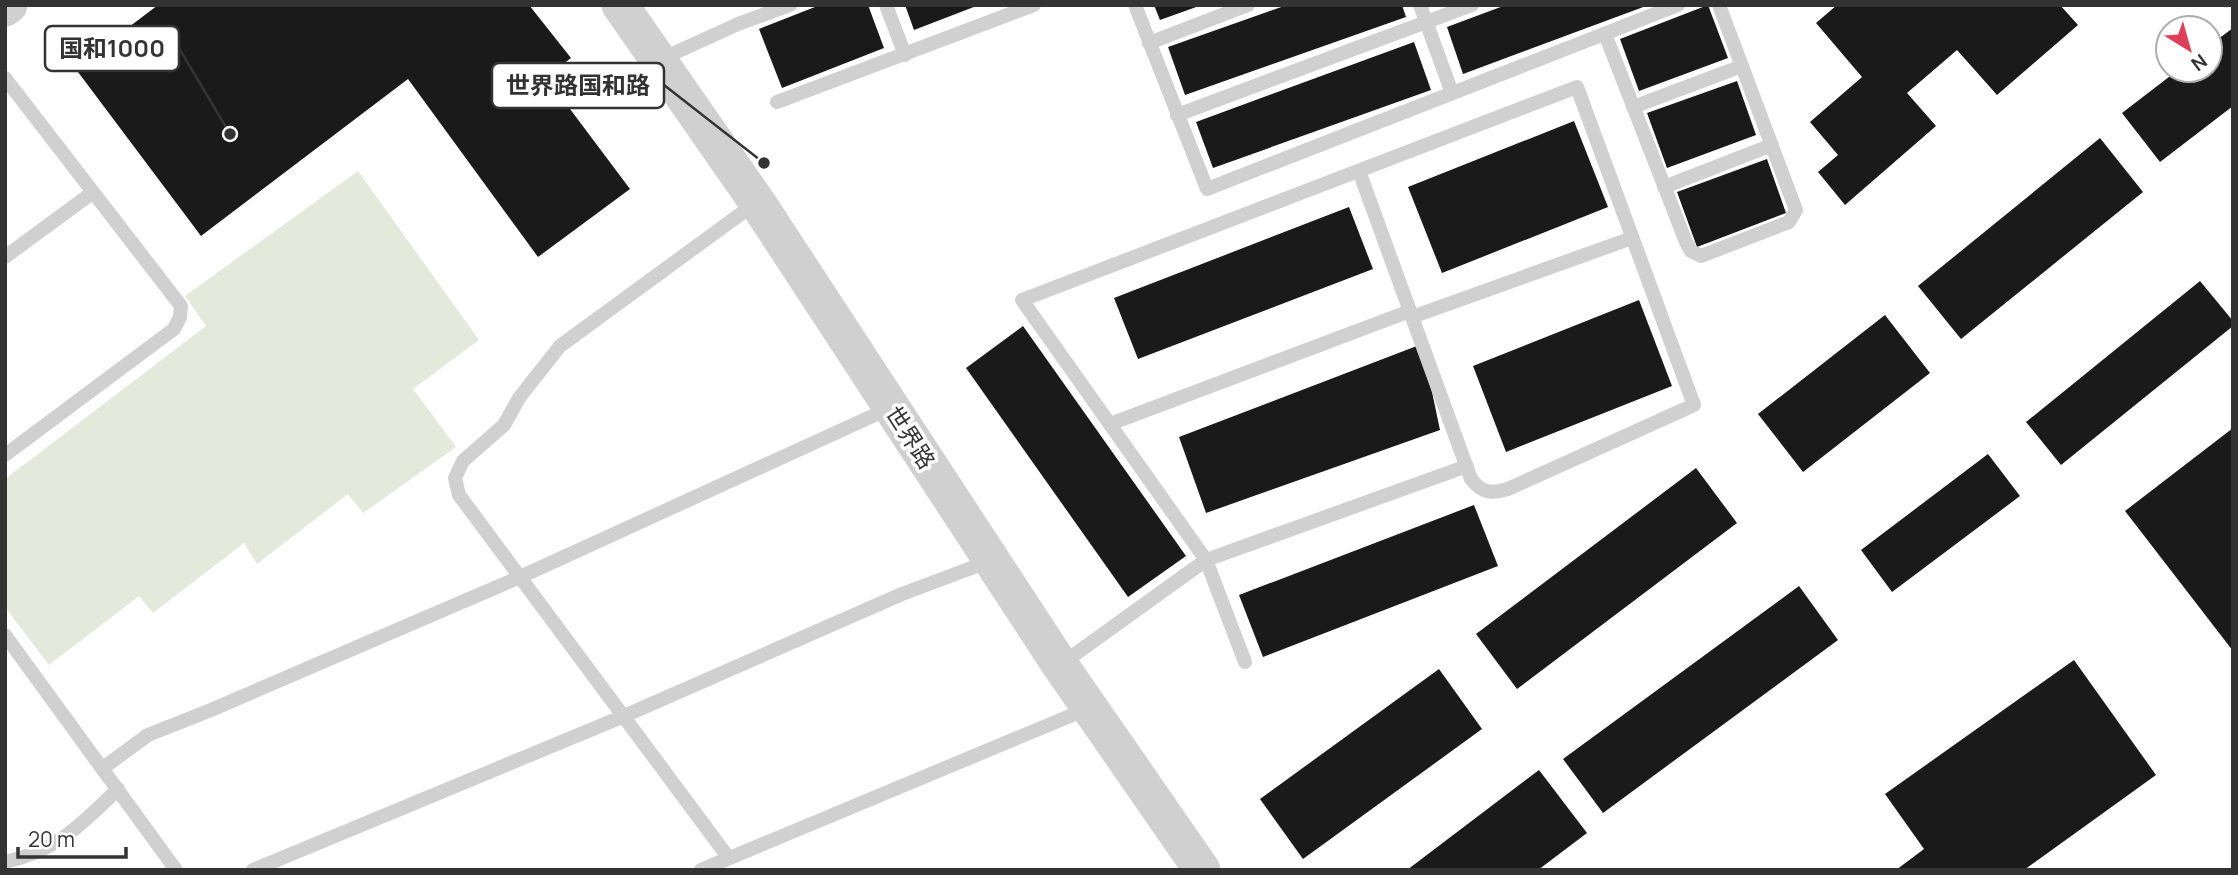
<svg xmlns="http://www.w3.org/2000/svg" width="2238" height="875" viewBox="0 0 2238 875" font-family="Manrope,'Noto Sans SC',sans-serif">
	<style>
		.green { fill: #e4e9dc }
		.building { fill: #1a1a1a }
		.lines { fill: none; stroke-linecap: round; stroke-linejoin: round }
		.service { stroke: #d0d0d0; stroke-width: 14 }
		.tertiary { stroke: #d0d0d0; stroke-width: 37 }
		.labels { text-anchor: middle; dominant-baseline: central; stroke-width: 7; stroke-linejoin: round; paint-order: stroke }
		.street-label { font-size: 23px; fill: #333; stroke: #fff }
		.leader { fill: none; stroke: #333; stroke-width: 2.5 }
		.callout-dot { fill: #333; stroke: #fff; stroke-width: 2.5 }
		.callout { fill: #fff; stroke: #333; stroke-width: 2.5 }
		.callout-label { font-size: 24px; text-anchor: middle; font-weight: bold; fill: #333 }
	</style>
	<rect width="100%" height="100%" fill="#fff"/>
	<polygon class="green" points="358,171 479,340 413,389 456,447 363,513 348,494 257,564 244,543 153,613 139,596 49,665 5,607 5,479 206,326 185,296"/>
	<g class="building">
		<polygon points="158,5 529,5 571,58 546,77 630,189 538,257 408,79 201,236 75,68"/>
		<polygon points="820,5 868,5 884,48 782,88 759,29"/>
		<polygon points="905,5 979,5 914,30"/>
		<polygon points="1154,5 1199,5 1199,6 1160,20"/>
		<polygon points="1287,5 1402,5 1406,17 1185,95 1168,47"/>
		<polygon points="1506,5 1646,5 1646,6 1463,74 1447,27"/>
		<polygon points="1708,5 1728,58 1639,91 1620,39"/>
		<polygon points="1837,5 1934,5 1936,7 1939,5 2060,5 2078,25 1997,95 1957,50 1907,93 1936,126 1845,205 1818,172 1838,155 1810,122 1862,77 1816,23"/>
		<polygon points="2233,28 2233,106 2160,162 2122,113 2178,70 2210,70 2210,45"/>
		<polygon points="1414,42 1431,90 1213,168 1196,122"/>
		<polygon points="1737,81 1756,135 1667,168 1647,113"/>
		<polygon points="1574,121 1608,207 1442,273 1408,187"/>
		<polygon points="2100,138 2143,192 1961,339 1918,286"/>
		<polygon points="1767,159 1786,213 1697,247 1677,192"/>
		<polygon points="1349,207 1373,269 1138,359 1114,298"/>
		<polygon points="2200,281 2233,321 2233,326 2061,465 2026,422"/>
		<polygon points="1639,300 1672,386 1506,452 1473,366"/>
		<polygon points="1885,315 1930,373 1803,472 1758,414"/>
		<polygon points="1023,326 1186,556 1128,597 966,368"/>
		<polygon points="1422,344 1440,430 1206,513 1179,437"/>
		<polygon points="2233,428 2233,651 2125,511"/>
		<polygon points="1988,454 2020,496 1892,592 1861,550"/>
		<polygon points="1696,468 1737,523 1517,689 1476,634"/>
		<polygon points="1474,505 1498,566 1263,657 1239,595"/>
		<polygon points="1799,586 1838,640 1603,813 1563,759"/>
		<polygon points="2074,660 2156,775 2024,870 1896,870 1924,849 1885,794"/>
		<polygon points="1439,669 1482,729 1303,859 1260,799"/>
		<polygon points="1539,770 1587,833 1538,870 1407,870"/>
	</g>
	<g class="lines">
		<g class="service">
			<polyline points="886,5 905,55"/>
			<polyline points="1135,5 1207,189 1678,5"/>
			<polyline points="1420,5 1452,93"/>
			<polyline points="1605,34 1686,242 1691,251 1701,256 1789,222 1796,210 1719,5"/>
			<polyline points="1149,43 1248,5"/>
			<polyline points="659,60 738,24 790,5"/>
			<polyline points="5,78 181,306 180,317 174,329 5,455"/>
			<polyline points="777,102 1034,5"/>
			<polyline points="1633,107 1742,66"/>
			<polyline points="1177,115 1472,5"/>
			<polyline points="1664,187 1772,145"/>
			<polyline points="5,257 92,193"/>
			<polyline points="1412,317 1632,238"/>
			<polyline points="1110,424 1410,311"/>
			<polyline points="5,635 176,870"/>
			<path d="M1245 662 1206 560 1022 300 1577 87 1694 405 1508 489C1491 494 1482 493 1471 479L1359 171"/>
			<polyline points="1060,665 1206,560 1467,466"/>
			<polyline points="103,768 148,735 211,710 520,577 890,408"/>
			<polyline points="728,857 459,495 455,478 463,461 504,425 519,398 560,346 757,202"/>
			<path d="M5 862C58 850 81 825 118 789"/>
			<polyline points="253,870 624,716 902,594 990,561"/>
			<polyline points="701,870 1089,708"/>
		</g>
		<g class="tertiary">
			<polyline points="620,5 757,202 1060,665 1202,870"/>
			<polyline points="5,8 9,5"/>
		</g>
	</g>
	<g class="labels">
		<g class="street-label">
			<text transform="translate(911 437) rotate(57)">世界路</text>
		</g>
	</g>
	<path class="leader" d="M230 134L179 48M764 163L664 85"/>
	<g class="callout-dot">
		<circle cx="230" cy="134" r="7"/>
		<circle cx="764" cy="163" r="7"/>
	</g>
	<g class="callout">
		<rect x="45" y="26" width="134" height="45" rx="7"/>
		<rect x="492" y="63" width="172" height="45" rx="7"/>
	</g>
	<g class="callout-label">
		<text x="112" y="57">国和1000</text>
		<text x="578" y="94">世界路国和路</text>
	</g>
	<rect width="2238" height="875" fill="none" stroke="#333333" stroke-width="14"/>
	<g transform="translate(2189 49) rotate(143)"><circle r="33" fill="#ffffff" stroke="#adadad" stroke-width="2"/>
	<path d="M0-5L12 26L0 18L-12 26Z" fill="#de405a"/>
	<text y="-10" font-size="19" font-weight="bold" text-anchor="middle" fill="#333333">N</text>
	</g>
	<path d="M18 847v10h108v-10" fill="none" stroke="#333333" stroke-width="3.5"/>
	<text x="28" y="847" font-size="21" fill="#333333" stroke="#ffffff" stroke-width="5" paint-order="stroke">20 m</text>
</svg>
